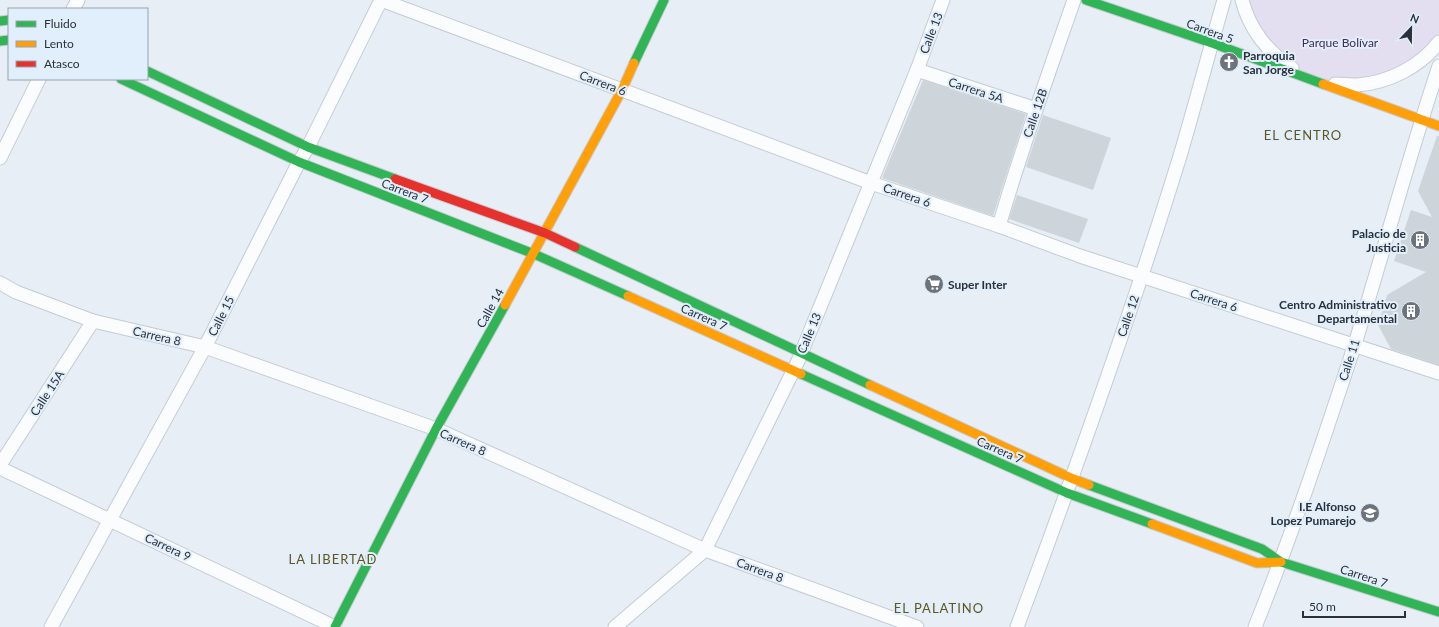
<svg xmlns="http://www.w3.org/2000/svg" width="1439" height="627" viewBox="0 0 1439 627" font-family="Lato,sans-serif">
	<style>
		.green { fill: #e3def0 }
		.building { fill: #cdd5da }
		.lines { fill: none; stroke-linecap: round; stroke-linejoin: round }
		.street-casing { stroke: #c5cbd2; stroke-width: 15 }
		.fast-casing { stroke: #c5cbd2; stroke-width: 11 }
		.slow-casing { stroke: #c5cbd2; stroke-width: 11 }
		.jam-casing { stroke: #c5cbd2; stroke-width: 11 }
		.street { stroke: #fbfcfe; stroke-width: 13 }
		.fast { stroke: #30b455; stroke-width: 9 }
		.slow { stroke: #ff9f0a; stroke-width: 9 }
		.jam { stroke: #e5322d; stroke-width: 9 }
		.labels { text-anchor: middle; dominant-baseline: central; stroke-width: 4; stroke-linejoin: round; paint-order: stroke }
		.street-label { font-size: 12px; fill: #2b3138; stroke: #e1eefc }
		.park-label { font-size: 12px; fill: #47295a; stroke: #e1eefc }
		.poi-label { font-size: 12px; font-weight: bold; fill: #2b3138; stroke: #e1eefc; text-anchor: end }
		.neighbourhood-label { font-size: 13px; letter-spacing: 1px; fill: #655519; stroke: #e1eefc }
	</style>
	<rect width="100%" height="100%" fill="#e7eef6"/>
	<polygon class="green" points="1242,0 1439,0 1439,42 1399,74 1335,84 1284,63"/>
	<g class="building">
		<polygon points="923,80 1026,114 993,216 882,178"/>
		<polygon points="1043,115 1111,138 1093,190 1026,167"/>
		<polygon points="1437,136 1439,136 1439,365 1391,349 1378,325 1387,295 1426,272 1394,261 1411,210 1432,217 1418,191"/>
		<polygon points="1017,195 1088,219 1079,243 1009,219"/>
	</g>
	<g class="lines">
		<defs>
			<g id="street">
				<polyline points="381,0 871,183 999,226 1080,256 1439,373"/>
				<path d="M1242 0C1249 28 1267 52 1292 68"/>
				<polyline points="73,9 78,0"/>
				<polyline points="917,70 1036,109"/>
				<path d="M1335 84C1342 84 1350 85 1357 85 1388 83 1420 67 1439 42"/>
				<polyline points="0,158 39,79"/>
				<path d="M999 226C1021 150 1048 75 1074 0"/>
				<polyline points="0,283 16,292 93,321 205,347 436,429 705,550 917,627"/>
				<polyline points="0,465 93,321"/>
				<polyline points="0,468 335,627"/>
				<polyline points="51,627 205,347 299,162 308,147 381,0"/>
				<polyline points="615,627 705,550 798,361 917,70 943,0"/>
				<path d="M1017 627C1075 472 1131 315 1180 156 1195 105 1209 52 1224 0"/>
				<path d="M1255 627C1292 535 1323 441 1354 347 1383 254 1408 159 1439 66"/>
			</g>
			<g id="fast">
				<polyline points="1086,0 1212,43 1323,84"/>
				<polyline points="0,21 9,20"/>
				<polyline points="0,41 9,40"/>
				<polyline points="634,63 664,0"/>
				<polyline points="147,71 308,147 395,179"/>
				<polyline points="121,79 299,162 534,254 628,296"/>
				<polyline points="575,247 870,385"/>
				<polyline points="801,374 1067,493 1152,524"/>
				<polyline points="1089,485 1262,549 1281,562 1439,612"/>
				<polyline points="335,627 436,429 505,305"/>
			</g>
			<g id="slow">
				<polyline points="1323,84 1439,126"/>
				<polyline points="628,296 801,374"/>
				<polyline points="505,305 622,90 634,63"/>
				<polyline points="870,385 1071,478 1089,485"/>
				<polyline points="1152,524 1257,563 1281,562"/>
			</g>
			<polyline id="jam" points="395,179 545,233 575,247"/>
		</defs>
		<use href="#street" class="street-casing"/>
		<use href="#fast" class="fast-casing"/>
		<use href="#slow" class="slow-casing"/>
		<use href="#jam" class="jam-casing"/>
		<use href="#street" class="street"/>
		<use href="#fast" class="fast"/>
		<use href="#slow" class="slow"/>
		<use href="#jam" class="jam"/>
	</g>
	<defs>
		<symbol id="church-disc" viewBox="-11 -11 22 22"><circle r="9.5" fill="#6d737a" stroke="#e1eefc"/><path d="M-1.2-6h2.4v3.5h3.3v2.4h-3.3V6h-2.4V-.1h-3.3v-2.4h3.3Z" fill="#fff"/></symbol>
		<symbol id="building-disc" viewBox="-11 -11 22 22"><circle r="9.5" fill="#6d737a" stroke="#e1eefc"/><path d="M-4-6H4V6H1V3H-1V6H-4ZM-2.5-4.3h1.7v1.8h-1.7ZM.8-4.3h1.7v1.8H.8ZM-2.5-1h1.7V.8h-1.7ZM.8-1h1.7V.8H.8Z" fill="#fff"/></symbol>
		<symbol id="supermarket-disc" viewBox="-11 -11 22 22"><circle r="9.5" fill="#6d737a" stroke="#e1eefc"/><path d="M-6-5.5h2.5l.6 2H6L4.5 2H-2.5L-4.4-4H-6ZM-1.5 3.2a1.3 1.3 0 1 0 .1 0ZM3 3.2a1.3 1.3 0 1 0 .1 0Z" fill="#fff"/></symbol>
		<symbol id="school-disc" viewBox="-11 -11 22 22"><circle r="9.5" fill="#6d737a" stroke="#e1eefc"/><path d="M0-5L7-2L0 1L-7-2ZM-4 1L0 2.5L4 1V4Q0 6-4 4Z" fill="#fff"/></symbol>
	</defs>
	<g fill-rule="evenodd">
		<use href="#church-disc" x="1218" y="51" width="22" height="22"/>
		<use href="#building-disc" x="1409" y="229" width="22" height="22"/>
		<use href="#supermarket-disc" x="923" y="273" width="22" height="22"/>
		<use href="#building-disc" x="1400" y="300" width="22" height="22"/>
		<use href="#school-disc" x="1359" y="502" width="22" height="22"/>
	</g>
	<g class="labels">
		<g class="street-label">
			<text transform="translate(1210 31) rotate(20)">Carrera 5</text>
			<text transform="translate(931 33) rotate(-69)">Calle 13</text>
			<text transform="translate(603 83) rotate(21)">Carrera 6</text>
			<text transform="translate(976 90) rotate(18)">Carrera 5A</text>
			<text transform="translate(1035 113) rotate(-71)">Calle 12B</text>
			<text transform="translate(405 191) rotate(21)">Carrera 7</text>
			<text transform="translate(907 195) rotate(19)">Carrera 6</text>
			<text transform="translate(1214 300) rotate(18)">Carrera 6</text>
			<text transform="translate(490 308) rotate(-61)">Calle 14</text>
			<text transform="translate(221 316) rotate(-63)">Calle 15</text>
			<text transform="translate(1128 316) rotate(-71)">Calle 12</text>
			<text transform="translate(704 317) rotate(24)">Carrera 7</text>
			<text transform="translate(809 333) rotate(-67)">Calle 13</text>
			<text transform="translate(157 336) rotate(13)">Carrera 8</text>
			<text transform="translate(1349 360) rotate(-72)">Calle 11</text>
			<text transform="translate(47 393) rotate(-57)">Calle 15A</text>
			<text transform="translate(463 442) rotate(24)">Carrera 8</text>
			<text transform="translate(1000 450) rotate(24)">Carrera 7</text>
			<text transform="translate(168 547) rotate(25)">Carrera 9</text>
			<text transform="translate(760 570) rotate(20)">Carrera 8</text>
			<text transform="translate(1364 576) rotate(18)">Carrera 7</text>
		</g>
		<g class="park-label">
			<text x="1340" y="42">Parque Bolívar</text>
		</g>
		<g class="poi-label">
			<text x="1243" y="55" text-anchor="start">Parroquia<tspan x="1243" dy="14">San Jorge</tspan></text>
			<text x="1406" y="233">Palacio de<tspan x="1406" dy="14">Justicia</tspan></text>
			<text x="948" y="284" text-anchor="start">Super Inter</text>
			<text x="1397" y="304">Centro Administrativo<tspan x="1397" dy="14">Departamental</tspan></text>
			<text x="1356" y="506">I.E Alfonso<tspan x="1356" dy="14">Lopez Pumarejo</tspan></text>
		</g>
		<g class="neighbourhood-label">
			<text x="1303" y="135">EL CENTRO</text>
			<text x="333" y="559">LA LIBERTAD</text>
			<text x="939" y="608">EL PALATINO</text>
		</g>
	</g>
	<rect x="8" y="8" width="140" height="72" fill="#e1eefc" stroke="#98a2ae"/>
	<rect x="16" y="21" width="20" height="6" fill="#30b455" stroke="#98a2ae"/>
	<text x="44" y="28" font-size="12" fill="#2b3138">Fluido</text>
	<rect x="16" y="41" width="20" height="6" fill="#ff9f0a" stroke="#98a2ae"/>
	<text x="44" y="48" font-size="12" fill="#2b3138">Lento</text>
	<rect x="16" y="61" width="20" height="6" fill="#e5322d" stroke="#98a2ae"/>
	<text x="44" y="68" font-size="12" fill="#2b3138">Atasco</text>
	<g transform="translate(1411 28) rotate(22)" stroke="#e1eefc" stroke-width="3" paint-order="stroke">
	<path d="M0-3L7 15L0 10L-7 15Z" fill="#2b3138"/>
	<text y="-6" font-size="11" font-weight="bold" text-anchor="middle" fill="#2b3138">N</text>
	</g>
	<path d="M1303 611v6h102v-6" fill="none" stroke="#2b3138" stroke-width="2"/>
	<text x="1309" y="611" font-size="12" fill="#2b3138" stroke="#e1eefc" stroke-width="3" paint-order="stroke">50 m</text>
</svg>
